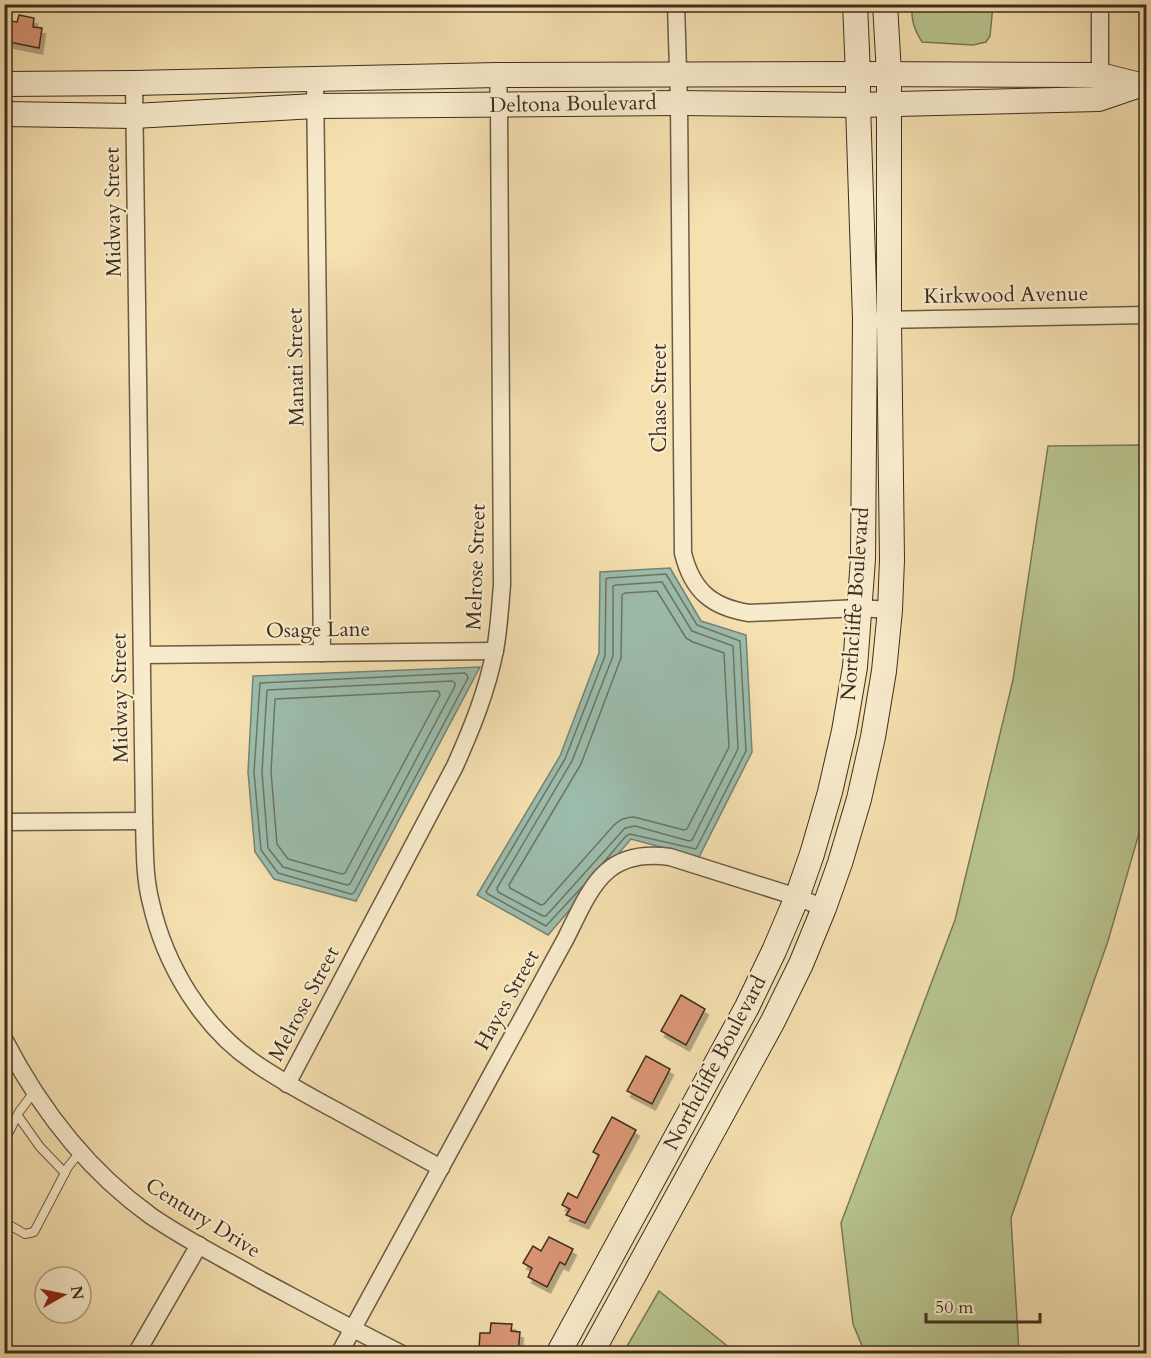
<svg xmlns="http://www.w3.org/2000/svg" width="1151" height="1358" viewBox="0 0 1151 1358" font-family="Cardo,serif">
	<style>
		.green { fill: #b7c38e; stroke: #7a7856; stroke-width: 1.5 }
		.water { fill: #9cbdad; stroke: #768374; stroke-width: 1.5 }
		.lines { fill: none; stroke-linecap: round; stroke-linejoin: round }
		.shore { stroke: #6d7566; stroke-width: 1.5 }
		.building { fill: #da9574; stroke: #3e2d1f; stroke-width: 1.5; filter: url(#shadow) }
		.lane-casing { stroke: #6c5a43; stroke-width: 10 }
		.street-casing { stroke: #6c5a43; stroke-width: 19 }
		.secondary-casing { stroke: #3e2d1f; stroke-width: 26 }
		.lane { stroke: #f8ebcc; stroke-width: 8 }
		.street { stroke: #f8ebcc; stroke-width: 16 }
		.secondary { stroke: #f8ebcc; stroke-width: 24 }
		.labels { text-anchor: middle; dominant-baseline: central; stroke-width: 4.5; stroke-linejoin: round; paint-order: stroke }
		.street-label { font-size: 21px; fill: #3e2d1f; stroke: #f8ebcc }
	</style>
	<defs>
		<filter id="shadow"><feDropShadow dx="3.5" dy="6" stdDeviation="0" flood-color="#0004"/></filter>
	</defs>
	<rect width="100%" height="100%" fill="#f5e0b0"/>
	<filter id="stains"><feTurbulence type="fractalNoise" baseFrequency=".00333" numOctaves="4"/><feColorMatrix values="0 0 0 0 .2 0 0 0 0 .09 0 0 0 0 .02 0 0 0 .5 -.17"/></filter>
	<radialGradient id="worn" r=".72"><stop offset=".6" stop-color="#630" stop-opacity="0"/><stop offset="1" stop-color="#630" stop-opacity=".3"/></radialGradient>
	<g class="green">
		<path d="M912 5H993L990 36 986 42 973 45 922 42C914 29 911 20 912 5Z"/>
		<polygon points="1146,445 1146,809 1108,941 1011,1218 1019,1353 865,1353 853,1324 841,1223 955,920 1013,680 1048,446"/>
		<polygon points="659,1291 736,1353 623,1353"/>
	</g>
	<g class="water">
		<polygon points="670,568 701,621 746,635 752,752 699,857 631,839 548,935 477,895 560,756 599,653 600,572"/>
		<polygon points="480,667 356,901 274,879 255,852 248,772 253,676"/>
	</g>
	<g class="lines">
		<g class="shore">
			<polygon points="662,582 692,631 733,646 738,749 692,840 689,841 635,826 625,828 546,916 543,916 498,892 497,888 572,761 613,656 613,586 616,585"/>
			<path d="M657 591 686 638 693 642 724 653 729 747 687 829 684 830 634 817C626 817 620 819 614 825L544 904 541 905 510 888 509 885 581 764 621 658 622 595 625 593Z"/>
			<polygon points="465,673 467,675 468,678 354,893 351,894 278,873 261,850 254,772 260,683"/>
			<polygon points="452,681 455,683 455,686 350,884 347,885 283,867 268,848 262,772 267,690"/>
			<polygon points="437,691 439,692 440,695 345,873 342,874 288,859 277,844 271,772 275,699"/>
			<polyline points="583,886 546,926 488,894 486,892 565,759 605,656 606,579 608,578 666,574 697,625 740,641 746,751 696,849 630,834 626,836 603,863"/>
		</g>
	</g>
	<g class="building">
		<polygon points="19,15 34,18 33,27 42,28 39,48 4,41 4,20 17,22"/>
		<polygon points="681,995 705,1009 686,1045 661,1031"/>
		<polygon points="646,1056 670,1069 652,1104 627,1091"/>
		<polygon points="612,1117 636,1130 585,1223 566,1215 570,1209 562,1205 568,1193 577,1198 599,1155 593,1152"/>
		<polygon points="549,1237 573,1249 565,1265 560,1262 547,1287 528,1277 532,1268 523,1263 533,1246 541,1251"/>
		<polygon points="491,1323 512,1324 511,1331 520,1332 518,1353 495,1353 495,1349 479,1349 480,1333 490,1333"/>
	</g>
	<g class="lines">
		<defs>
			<g id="lane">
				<polyline points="18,1116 40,1147 65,1173"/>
				<polyline points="4,1142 19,1112 34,1092"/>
				<polyline points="4,1222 25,1234 34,1232 68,1167 80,1152"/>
			</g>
			<g id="street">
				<path d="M676 4 679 103 683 553C692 590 711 607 749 613L859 608 890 610"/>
				<polyline points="315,80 322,653"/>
				<path d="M134 83 144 821C145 849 144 876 151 903 165 965 202 1027 255 1063 281 1081 309 1096 337 1111 371 1130 406 1149 441 1168"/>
				<polyline points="1100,85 1100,4"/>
				<polyline points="880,320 1146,315"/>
				<polyline points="142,655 495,651"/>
				<polyline points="4,822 144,821"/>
				<path d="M4 1039C40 1109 87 1170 151 1216 186 1240 224 1259 261 1280 308 1305 354 1330 402 1354"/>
				<path d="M287 1084 455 766C472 728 487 691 495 650 499 629 500 607 502 585L499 105 498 75"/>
				<polyline points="136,1354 199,1245"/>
				<path d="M339 1354 566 938C591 888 604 848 670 857L797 897 824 908"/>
			</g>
			<g id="secondary">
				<polyline points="4,84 134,83 498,75 858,74 1100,75 1140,85 1146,85"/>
				<polyline points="4,114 134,116 315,106 679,103 858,105 1099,99 1140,85"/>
				<polyline points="558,1354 747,1007 774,951 797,897 812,854 830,792 844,731 855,667 863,559 865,319 858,105 858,74 855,4"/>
				<polyline points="591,1354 773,1021 801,964 824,908 840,863 859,799 873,737 884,671 890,610 892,560 889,320 889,74 885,4"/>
			</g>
		</defs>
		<use href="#lane" class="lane-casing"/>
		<use href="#street" class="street-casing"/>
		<use href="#secondary" class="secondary-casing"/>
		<use href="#lane" class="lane"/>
		<use href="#street" class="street"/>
		<use href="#secondary" class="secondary"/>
	</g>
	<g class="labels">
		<g class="street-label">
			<text transform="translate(573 104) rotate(-1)">Deltona Boulevard</text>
			<text transform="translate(113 212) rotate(-91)">Midway Street</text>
			<text transform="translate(1006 295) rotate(-1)">Kirkwood Avenue</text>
			<text transform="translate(296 367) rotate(-91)">Manati Street</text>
			<text transform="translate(659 398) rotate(-90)">Chase Street</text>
			<text transform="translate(476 567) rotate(-88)">Melrose Street</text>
			<text transform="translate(855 604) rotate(-86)">Northcliffe Boulevard</text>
			<text transform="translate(318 630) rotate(-1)">Osage Lane</text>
			<text transform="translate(120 698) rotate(-91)">Midway Street</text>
			<text transform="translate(507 1000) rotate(-61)">Hayes Street</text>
			<text transform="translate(304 1004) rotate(-62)">Melrose Street</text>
			<text transform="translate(715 1063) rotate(-62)">Northcliffe Boulevard</text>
			<text transform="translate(203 1218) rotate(32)">Century Drive</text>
		</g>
	</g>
	<rect width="1151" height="1358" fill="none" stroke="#f5e0b0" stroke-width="24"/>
	<rect x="6" y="6" width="1139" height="1346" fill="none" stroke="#3e2d1f" stroke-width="3"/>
	<rect x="12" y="12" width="1127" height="1334" fill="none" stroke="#3e2d1f" stroke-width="1.5"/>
	<g transform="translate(63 1295) rotate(81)"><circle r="28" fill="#f8ebcc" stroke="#ae9f87" stroke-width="1.5"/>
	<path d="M0-4.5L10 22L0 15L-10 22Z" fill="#8f2418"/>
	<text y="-9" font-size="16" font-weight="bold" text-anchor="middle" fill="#3e2d1f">N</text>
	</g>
	<path d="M926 1313v9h114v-9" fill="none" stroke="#3e2d1f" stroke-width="3"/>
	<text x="935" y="1313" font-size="18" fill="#3e2d1f" stroke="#f8ebcc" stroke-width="4.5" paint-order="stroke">50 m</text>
	<rect width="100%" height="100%" filter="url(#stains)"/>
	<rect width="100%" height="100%" fill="url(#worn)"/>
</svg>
